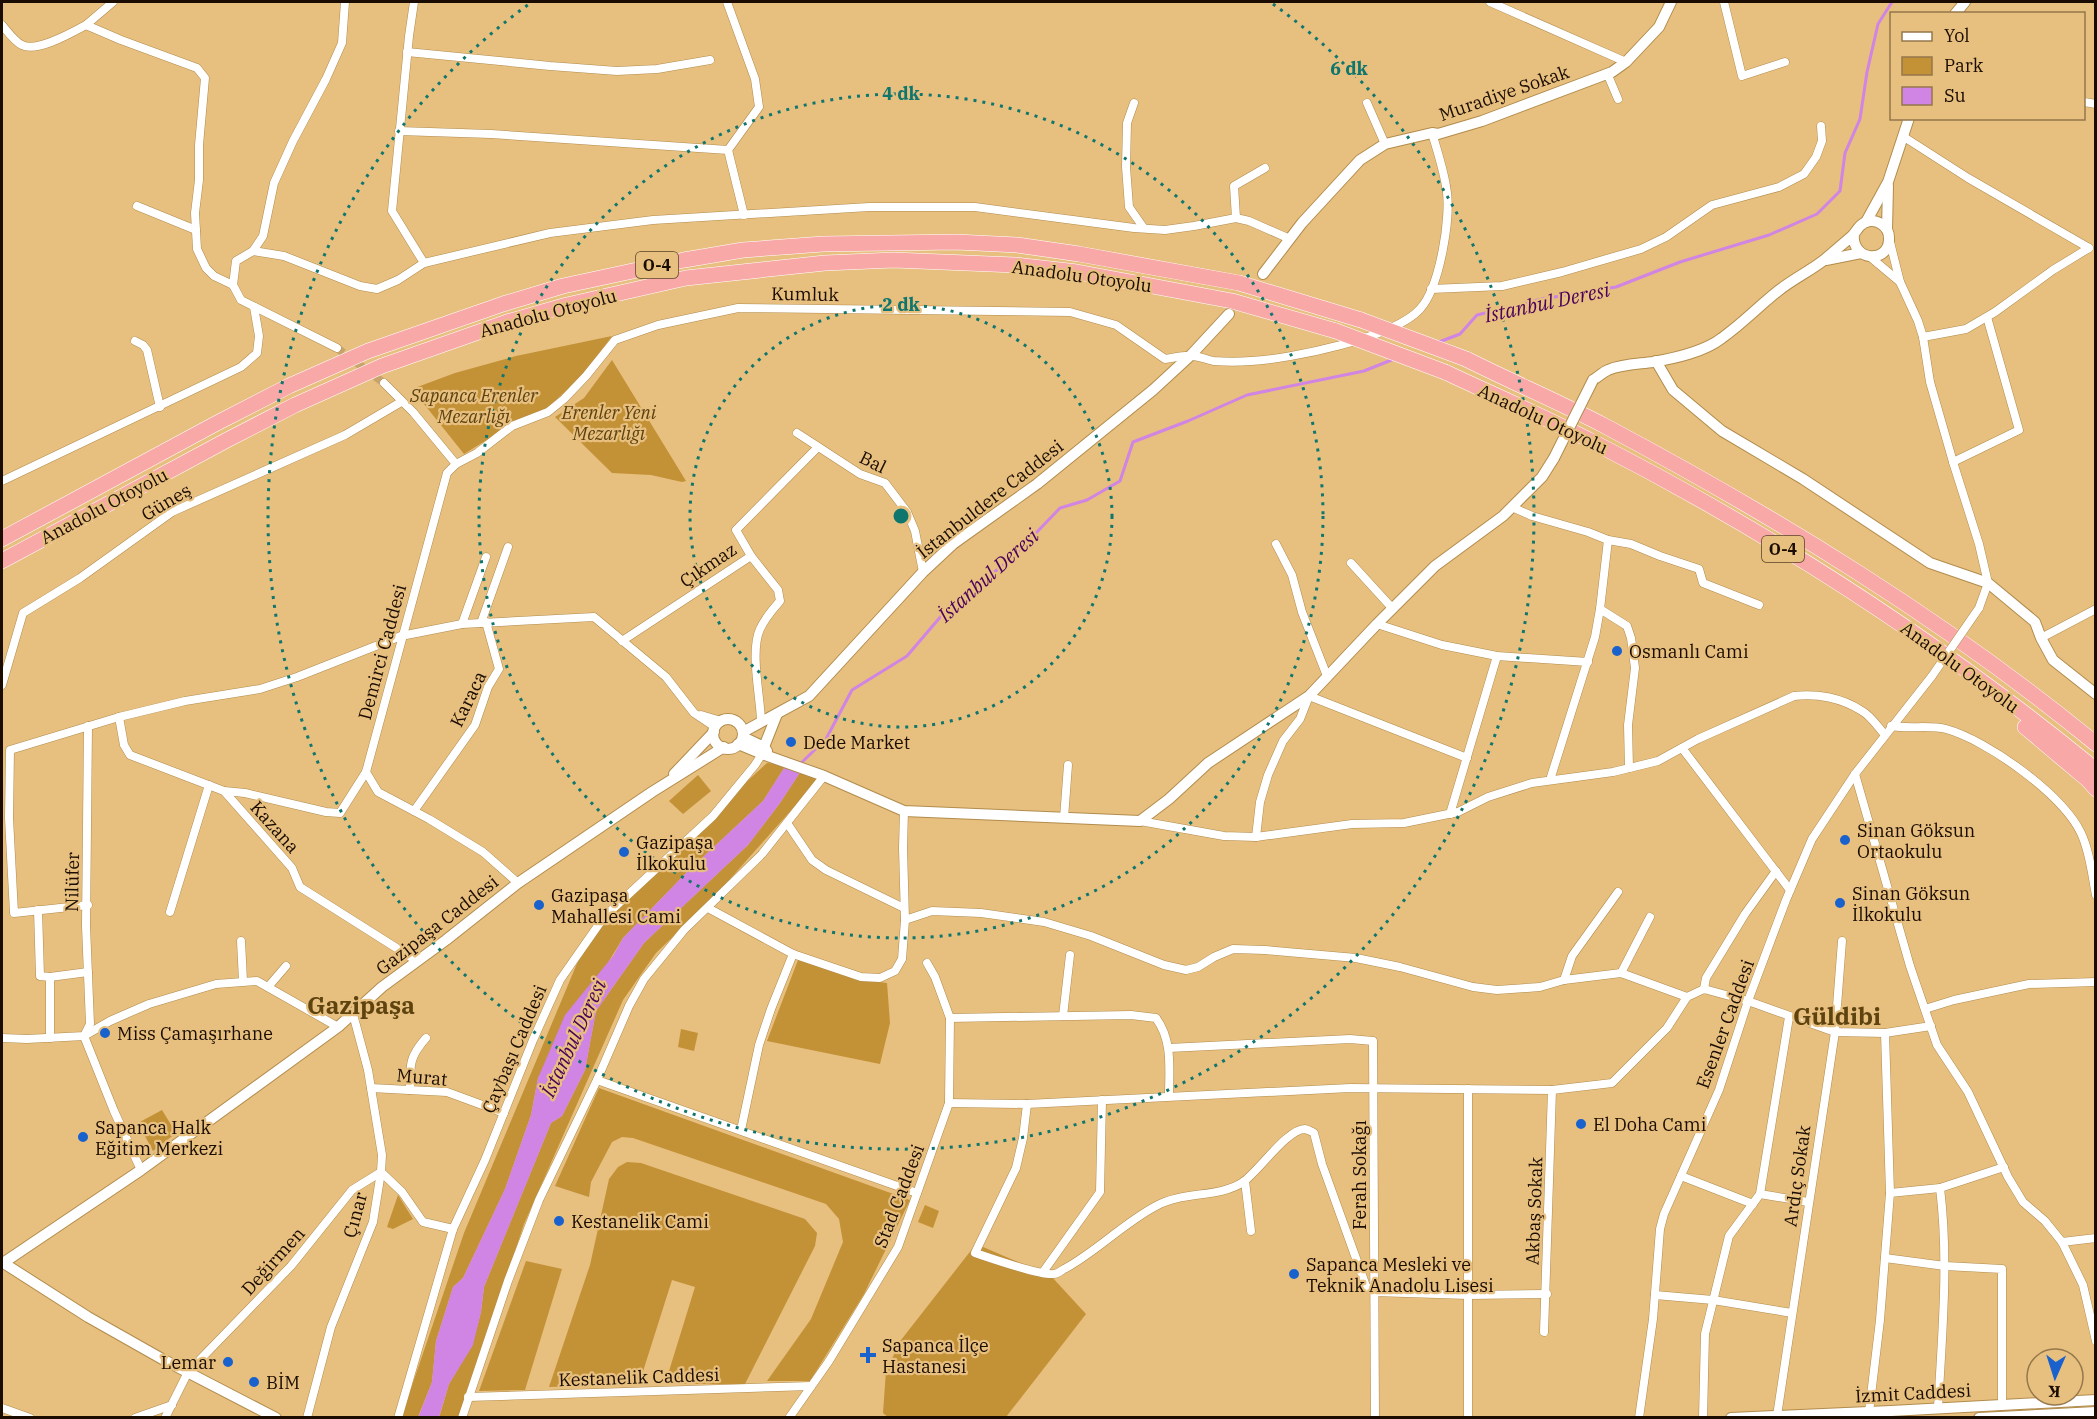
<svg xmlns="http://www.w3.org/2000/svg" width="2097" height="1419" viewBox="0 0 2097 1419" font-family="'IBM Plex Serif',serif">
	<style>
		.green { fill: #c39136 }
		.water { fill: #d084e3 }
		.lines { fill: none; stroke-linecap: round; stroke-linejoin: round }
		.stream { stroke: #d084e3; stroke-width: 3 }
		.street-tunnel { stroke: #c8a46c; stroke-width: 8; stroke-dasharray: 8 4; stroke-linecap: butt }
		.street-casing { stroke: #b28c4c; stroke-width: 9 }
		.secondary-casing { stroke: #b28c4c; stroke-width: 12 }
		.highway-casing { stroke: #fff; stroke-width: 16 }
		.street { stroke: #fff; stroke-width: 8 }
		.secondary { stroke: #fff; stroke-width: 10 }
		.highway { stroke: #f9a8a8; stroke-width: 15 }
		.street-bridge-casing { stroke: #b28c4c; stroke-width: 9; stroke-linecap: butt }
		.secondary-bridge-casing { stroke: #b28c4c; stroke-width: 12; stroke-linecap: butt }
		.highway-bridge-casing { stroke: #fff; stroke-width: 16; stroke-linecap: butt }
		.street-bridge { stroke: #fff; stroke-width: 8 }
		.secondary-bridge { stroke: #fff; stroke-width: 10 }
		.highway-bridge { stroke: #f9a8a8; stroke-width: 15 }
		.ring { fill: none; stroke: #0f766e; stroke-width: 3; stroke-dasharray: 3 6 }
		.poi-dot { fill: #1961cc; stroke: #e7bf7f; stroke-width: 2 }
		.labels { text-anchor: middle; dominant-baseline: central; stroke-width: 4.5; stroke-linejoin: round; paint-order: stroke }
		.shield { fill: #e7bf7f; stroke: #584226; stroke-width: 1.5 }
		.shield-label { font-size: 16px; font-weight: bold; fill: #1a0c00 }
		.street-label { font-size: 18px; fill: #1a0c00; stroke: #e7bf7f }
		.park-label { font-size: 18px; font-style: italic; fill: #5d4210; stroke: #e7bf7f }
		.poi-label { font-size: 18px; fill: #1a0c00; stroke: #e7bf7f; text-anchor: start }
		.water-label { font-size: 20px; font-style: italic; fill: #4b005b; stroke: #e7bf7f }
		.district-label { font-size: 24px; font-weight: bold; fill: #5e430f; stroke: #e7bf7f }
		.centre { fill: #0f766e; stroke: #e7bf7f; stroke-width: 3 }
		.ring-label { font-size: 18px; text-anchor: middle; font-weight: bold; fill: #0f766e; stroke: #e7bf7f; stroke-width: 4.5; stroke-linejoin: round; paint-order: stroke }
	</style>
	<rect width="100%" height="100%" fill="#e7bf7f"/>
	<g class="green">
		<polygon points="612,336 583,375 546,409 506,428 464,454 412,389 455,373 516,356"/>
		<polygon points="612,360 686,481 682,482 651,475 612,473 555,417 584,398"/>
		<polygon points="767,763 786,765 763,801 687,872 623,938 538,1078 531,1115 505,1189 463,1278 453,1287 436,1341 432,1382 418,1417 401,1418 464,1233 594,923"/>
		<polygon points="801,771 818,780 714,897 656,953 623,1000 524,1224 460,1417 439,1418 449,1384 472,1346 481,1312 484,1287 551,1123 562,1116 585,1070 596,1011 644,943 748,845 780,803"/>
		<polygon points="698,775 711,791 683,814 669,801"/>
		<polygon points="798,960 864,980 887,983 890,1023 880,1064 767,1041"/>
		<polygon points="681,1029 698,1033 694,1051 678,1047"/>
		<polygon points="599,1088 910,1200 864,1294 810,1381 767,1381 811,1319 843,1242 839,1219 826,1204 633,1138 622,1137 612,1142 591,1182 589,1197 555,1186"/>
		<polygon points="162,1110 176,1133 153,1151 138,1123"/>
		<polygon points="627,1162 641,1163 805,1219 817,1233 815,1246 745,1384 665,1384 695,1287 672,1280 639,1384 549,1387 590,1265 609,1179 618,1167"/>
		<polygon points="398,1195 413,1219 393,1229 387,1227"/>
		<polygon points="925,1205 939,1211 933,1228 918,1222"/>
		<polygon points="976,1244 1051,1276 1086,1314 1006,1417 889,1418 883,1413 886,1371 901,1340"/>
		<polygon points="526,1261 562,1269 525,1390 479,1391"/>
	</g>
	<polygon class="water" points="786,765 801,771 780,803 748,845 644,943 596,1011 585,1070 562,1116 551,1123 484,1287 481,1312 473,1345 449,1384 439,1417 418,1418 432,1382 436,1341 453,1287 463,1278 505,1189 531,1115 538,1078 565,1015 613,956 623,938 687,872 763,801"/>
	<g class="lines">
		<g class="stream">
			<polyline points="1439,342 1460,334 1477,315 1542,299 1616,287 1680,262 1769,235 1817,214 1840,191 1845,153 1860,119 1867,72 1878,24 1892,2"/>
			<polyline points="800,764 826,739 852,690 907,656 948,608 1011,559 1060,508 1087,500 1120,481 1133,442 1188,421 1247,395 1364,371 1394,359"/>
		</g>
		<polyline class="street-tunnel" points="337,348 384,383"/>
		<defs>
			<g id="street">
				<polyline points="113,2 86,25 121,40 197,68 205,78 199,145 199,180 195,213 197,249 206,268 214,276 233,285"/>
				<polyline points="414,2 409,36 392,211 424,263"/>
				<polyline points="727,2 755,79 759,107 728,150"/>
				<polyline points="1490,2 1626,62"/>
				<polyline points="1724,2 1742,76 1785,62"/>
				<path d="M2 25C7 31 15 42 22 45 37 53 73 32 86 25"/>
				<polyline points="407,52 550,66 617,71 657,69 710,60"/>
				<polyline points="1607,73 1618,99"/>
				<polyline points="2084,102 2096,104"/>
				<polyline points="1134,103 1127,123 1126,167 1129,207 1143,227"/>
				<polyline points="1367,103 1385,144"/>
				<polyline points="399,131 491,134 728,150 744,215"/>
				<polyline points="1904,137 1968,178 2089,248"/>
				<polyline points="137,206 196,230"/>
				<polyline points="1236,218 1234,186 1265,168"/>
				<polyline points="1890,242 1900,282 1918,321 1923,337 1930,382 1953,462 1979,544 1988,583 1979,608"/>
				<polyline points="253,251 263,236 274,183 293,141 326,79 342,43 345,2"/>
				<polyline points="1869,256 1900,282"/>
				<polyline points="1431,289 1502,286 1562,272 1641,249 1666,237 1712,205 1779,187 1804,174 1816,157 1822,141 1821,126"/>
				<polyline points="1923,337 1966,329 1995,312 2053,270 2089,248"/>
				<polyline points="135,341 143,345 147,350 160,407"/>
				<polyline points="337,348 241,300 233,285 236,261 253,251 284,256 360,286 377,289 398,280 424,263 550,233 653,220 869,207 975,207 1134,228 1165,230 1194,226 1236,218 1249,221 1290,239"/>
				<polyline points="384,383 413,412 456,464 447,473 366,772 378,792 429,819 483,852 518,883"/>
				<polyline points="797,433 860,474 885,483 907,512 915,531 923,572"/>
				<polyline points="1953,462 2019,430 1987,317"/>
				<path d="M456 464 477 453 512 426 548 412 564 399 586 376 615 340 658 325 738 308 1070 312 1116 325 1165 359C1173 358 1184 355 1192 356 1200 356 1207 360 1214 361 1226 362 1239 362 1251 361 1290 359 1394 338 1420 309 1440 287 1452 215 1446 186 1443 168 1437 150 1432 133"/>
				<polyline points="2,481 241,367 257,353 259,336 254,307"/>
				<polyline points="1512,507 1532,516 1588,532 1608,540 1631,544 1660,556 1699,569 1703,583 1759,605"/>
				<polyline points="1276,544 1292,575 1302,612 1327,676"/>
				<path d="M751 556 778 590 780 601C772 610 765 618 760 629 750 651 760 695 761 720"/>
				<polyline points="1351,563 1393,609"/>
				<polyline points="1600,609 1627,626 1631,638 1635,668 1628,725 1629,768"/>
				<polyline points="481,623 508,547"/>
				<polyline points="462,624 486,557"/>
				<polyline points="1377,624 1442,645 1497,656 1588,662"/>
				<polyline points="2041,638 2096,609"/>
				<polyline points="622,641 751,556 736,530 818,447"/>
				<polyline points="2,685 23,613 80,578 172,512 345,435 401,402"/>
				<polyline points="701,715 721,721"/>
				<polyline points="119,717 124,745 130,755 224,791 292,868 300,887 417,961"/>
				<path d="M1891 726C1908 729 1932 725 1946 729 1987 740 2062 794 2081 833 2090 852 2092 875 2096 895"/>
				<polyline points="1682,748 1790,890"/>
				<polyline points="1855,774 1910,966 1937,1045 1968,1092 2008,1177 2023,1202 2045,1221 2062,1242 2083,1285 2096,1341"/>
				<polyline points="1550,780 1595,637 1600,609 1608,540"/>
				<polyline points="224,791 245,793 326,812 340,813 366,772"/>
				<polyline points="414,811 475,725 488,687 499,669 486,622"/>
				<polyline points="1450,814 1497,656"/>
				<polyline points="1064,818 1068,765"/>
				<path d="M1140 821 1224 836 1256 837 1352 824 1404 823 1458 812 1488 797 1532 783 1613 772 1658 761 1698 739 1794 696C1817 693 1842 698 1862 711 1871 716 1878 727 1885 735"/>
				<polyline points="787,823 812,860 826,870 904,908"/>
				<polyline points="1256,837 1260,802 1268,775 1283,741 1300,719 1309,696 1467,758"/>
				<polyline points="88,905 14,913 9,818 10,750 119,717 185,701 260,689 297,677 401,636 462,624 594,617 666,677 694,713 715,727"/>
				<polyline points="708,908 793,954 861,977 880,978 895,971 902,959 905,920 903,848 904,811"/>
				<polyline points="38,910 40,976 50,977 50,1038"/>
				<polyline points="170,912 209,785"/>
				<polyline points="905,920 932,911 981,913 1044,922 1091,936 1164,965 1186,970 1198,967 1214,957 1233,949 1265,950 1356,958 1400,967 1473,987 1497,990 1540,987 1564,980 1621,973 1687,997"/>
				<polyline points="241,941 243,981"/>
				<polyline points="1621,973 1650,917"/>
				<polyline points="50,977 88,972"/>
				<polyline points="1564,980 1572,956 1618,892"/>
				<polyline points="268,987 286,966"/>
				<polyline points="1704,989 1706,978 1745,914 1776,871"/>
				<polyline points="1925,1009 1954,1000 2029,984 2096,982"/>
				<polyline points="1063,1016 1070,955"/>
				<path d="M950 1018 1131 1015 1156 1018C1173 1041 1169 1069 1169 1096"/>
				<polyline points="84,1036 90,1024 86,926 88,726"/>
				<polyline points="84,1036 114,1111 141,1170"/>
				<polyline points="2,1038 27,1039 84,1036 110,1021 149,1004 216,984 257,981 338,1027"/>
				<polyline points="1169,1048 1350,1039 1373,1041 1375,1418"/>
				<polyline points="597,1080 917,1193"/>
				<polyline points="371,1088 447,1092 504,1113"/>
				<path d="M410 1090C410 1065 409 1057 426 1038"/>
				<polyline points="949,1103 1027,1104 1350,1088 1552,1090 1612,1083 1667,1028 1687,997 1704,989 1748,1001 1835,1032 1885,1033 1931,1026"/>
				<path d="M1027 1104 1023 1138 1016 1168 975 1253C990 1258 1041 1276 1054 1274 1058 1274 1063 1269 1066 1268 1098 1250 1124 1223 1156 1206 1182 1191 1220 1198 1243 1182 1259 1171 1287 1129 1305 1129 1306 1129 1313 1132 1314 1133L1322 1164 1366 1286 1374 1292 1468 1295 1547 1294"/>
				<polyline points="741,1130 759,1045 771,1009 793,954"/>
				<polyline points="381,1172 402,1192 423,1222 453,1229"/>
				<polyline points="1681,1176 1753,1204"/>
				<polyline points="1245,1181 1251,1231"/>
				<polyline points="1890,1193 1940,1188 2004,1167"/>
				<polyline points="1760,1194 1808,1202"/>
				<polyline points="2062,1242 2096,1238"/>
				<polyline points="1885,1258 1945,1266 2002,1269 2002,1405"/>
				<polyline points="1043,1272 1100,1192 1102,1100"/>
				<polyline points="1655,1295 1713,1300 1792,1313"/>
				<polyline points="1544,1332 1552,1090"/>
				<polyline points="468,1397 811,1386"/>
				<polyline points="2,1408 30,1418"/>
				<path d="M1938 1408C1942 1335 1949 1261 1940 1188"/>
				<polyline points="1869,1412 1880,1320 1890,1193 1885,1033"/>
				<polyline points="1777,1416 1835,1032 1842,941"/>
				<polyline points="135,1418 172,1405"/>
				<polyline points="165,1418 188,1372 291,1266 352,1190 381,1172"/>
				<polyline points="307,1418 331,1327 373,1222 381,1172 382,1155 368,1070 353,1014"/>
				<polyline points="398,1418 453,1229 485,1160 533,1040 560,980 604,917 713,816 755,765 762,754"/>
				<polyline points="462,1418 508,1281 539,1200 597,1080 629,1006 644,979 684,930 762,854 824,776"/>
				<polyline points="789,1418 829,1361 898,1247 949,1103 950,1018 935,977 927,963"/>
				<polyline points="1468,1418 1468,1089"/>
				<polyline points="1639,1418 1653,1319 1660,1229 1664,1214 1719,1090 1748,1001 1786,900 1812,839 1855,774 1932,676"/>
				<polyline points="1703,1418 1705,1334 1729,1236 1760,1194 1789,1017"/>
			</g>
			<g id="secondary">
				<polyline points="1955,14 1965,2"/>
				<polyline points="1866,222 1888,182 1909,118"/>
				<polyline points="1887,229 1888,186"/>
				<polyline points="1826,260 1861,253"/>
				<polyline points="1263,274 1302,223 1360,160 1385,144 1432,133 1438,134 1482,121 1612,72 1626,62 1659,27 1671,2"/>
				<polyline points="1656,361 1673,390 1722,431 1803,479 1930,563 1988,583 2035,622 2041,638 2053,660 2096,694"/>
				<path d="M1593 380C1598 377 1603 372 1608 370 1622 364 1639 364 1653 362 1676 358 1704 352 1722 338 1742 324 1759 306 1778 291 1793 279 1810 271 1824 260 1833 252 1843 244 1852 236 1857 231 1858 226 1864 223 1876 217 1890 226 1889 240 1888 264 1851 261 1854 234"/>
				<circle cx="728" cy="734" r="15"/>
				<polyline points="743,732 809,696 923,572 953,544 1037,484 1153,390 1191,355 1229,314"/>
				<polyline points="743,737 764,747 767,751"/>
				<polyline points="738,744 762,754 824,776 904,811 1140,821 1169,799 1208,763 1309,696 1377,624 1435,566 1503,516 1542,477 1554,458"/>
				<polyline points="764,747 777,714"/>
				<polyline points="674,774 714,732"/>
				<polyline points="2,1262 88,1317 164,1360 276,1418"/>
				<polyline points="3,1263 141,1170 338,1027 382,987 446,940 518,883 652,792 724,747"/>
				<polyline points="1731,1418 1891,1411 2096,1400"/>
				<polyline points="1979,1418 2096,1412"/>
			</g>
			<g id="highway">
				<path d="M1466 359C1512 382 1559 402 1605 426 1776 517 1945 620 2096 744"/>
				<path d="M1445 372C1494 395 1545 417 1593 442 1771 533 1941 643 2096 770"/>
				<polyline points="2,539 217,423 289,386 368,351 503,304 563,286 684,260 743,250 823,244 956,242 1017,245 1079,254 1239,283 1361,320"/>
				<polyline points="2,561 227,440 295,405 382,366 507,322 567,305 686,278 825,263 894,260 1015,265 1077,272 1232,301 1336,331"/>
				<polyline points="2025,727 2088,780 2096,789"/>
			</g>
		</defs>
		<use href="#street" class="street-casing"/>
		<use href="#secondary" class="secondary-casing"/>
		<use href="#highway" class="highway-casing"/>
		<use href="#street" class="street"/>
		<use href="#secondary" class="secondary"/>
		<use href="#highway" class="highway"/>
		<defs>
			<polyline id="street-bridge" points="1932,676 1979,608"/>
			<polyline id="secondary-bridge" points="1554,458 1593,380"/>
			<g id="highway-bridge">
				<polyline points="1361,320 1466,359"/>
				<polyline points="1336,331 1445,372"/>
			</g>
		</defs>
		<use href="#street-bridge" class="street-bridge-casing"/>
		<use href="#secondary-bridge" class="secondary-bridge-casing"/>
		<use href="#highway-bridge" class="highway-bridge-casing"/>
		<use href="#street-bridge" class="street-bridge"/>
		<use href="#secondary-bridge" class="secondary-bridge"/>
		<use href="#highway-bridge" class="highway-bridge"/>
	</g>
	<g class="ring">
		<circle cx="901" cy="516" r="211"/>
		<circle cx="901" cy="516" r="422"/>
		<path d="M1273 4A633 633 0 1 1 529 4"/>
	</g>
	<g class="poi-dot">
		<circle cx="1617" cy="651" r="6"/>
		<circle cx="791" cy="742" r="6"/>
		<circle cx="1845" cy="840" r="6"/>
		<circle cx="624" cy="852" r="6"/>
		<circle cx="1840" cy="903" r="6"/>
		<circle cx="539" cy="905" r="6"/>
		<circle cx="105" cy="1033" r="6"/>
		<circle cx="1581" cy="1124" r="6"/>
		<circle cx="83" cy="1137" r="6"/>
		<circle cx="559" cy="1221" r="6"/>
		<circle cx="1294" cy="1274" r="6"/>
		<path d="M865 1346h6v6h6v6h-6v6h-6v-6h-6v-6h6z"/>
		<circle cx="228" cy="1362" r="6"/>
		<circle cx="254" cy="1382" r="6"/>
	</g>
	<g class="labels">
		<g class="shield">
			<rect x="636" y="252" width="42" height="26" rx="4.5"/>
			<rect x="1762" y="536" width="42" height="26" rx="4.5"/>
		</g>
		<g class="shield-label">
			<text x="657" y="265">O-4</text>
			<text x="1783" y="549">O-4</text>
		</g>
		<g class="street-label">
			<text transform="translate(1504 93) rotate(-19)">Muradiye Sokak</text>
			<text transform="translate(1082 276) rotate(8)">Anadolu Otoyolu</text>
			<text transform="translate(805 294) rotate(1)">Kumluk</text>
			<text transform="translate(548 313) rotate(-15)">Anadolu Otoyolu</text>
			<text transform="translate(1543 419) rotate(25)">Anadolu Otoyolu</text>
			<text transform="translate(873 462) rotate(26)">Bal</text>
			<text transform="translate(990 499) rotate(-38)">İstanbuldere Caddesi</text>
			<text transform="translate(166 502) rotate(-31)">Güneş</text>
			<text transform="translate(104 506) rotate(-28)">Anadolu Otoyolu</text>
			<text transform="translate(708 565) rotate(-34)">Çıkmaz</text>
			<text transform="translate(382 652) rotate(-75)">Demirci Caddesi</text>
			<text transform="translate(1960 667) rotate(36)">Anadolu Otoyolu</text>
			<text transform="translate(468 699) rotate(-64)">Karaca</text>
			<text transform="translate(275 827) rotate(48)">Kazana</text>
			<text transform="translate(72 882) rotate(-89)">Nilüfer</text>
			<text transform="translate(437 925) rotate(-38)">Gazipaşa Caddesi</text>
			<text transform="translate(1725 1024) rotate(-70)">Esenler Caddesi</text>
			<text transform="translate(514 1049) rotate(-67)">Çaybaşı Caddesi</text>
			<text transform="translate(422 1077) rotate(5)">Murat</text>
			<text transform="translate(1359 1175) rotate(-90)">Ferah Sokağı</text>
			<text transform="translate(1797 1176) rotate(-82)">Ardıç Sokak</text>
			<text transform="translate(899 1196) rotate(-69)">Stad Caddesi</text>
			<text transform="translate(1534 1211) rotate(-88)">Akbaş Sokak</text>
			<text transform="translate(355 1215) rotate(-75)">Çınar</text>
			<text transform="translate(273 1261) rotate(-48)">Değirmen</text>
			<text transform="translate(639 1377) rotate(-2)">Kestanelik Caddesi</text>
			<text transform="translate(1913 1393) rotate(-3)">İzmit Caddesi</text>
		</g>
		<g class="park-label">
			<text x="474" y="395">Sapanca Erenler<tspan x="474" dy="21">Mezarlığı</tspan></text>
			<text x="609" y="412">Erenler Yeni<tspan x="609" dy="21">Mezarlığı</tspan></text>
		</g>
		<g class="poi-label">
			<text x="1629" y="651">Osmanlı Cami</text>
			<text x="803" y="742">Dede Market</text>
			<text x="1857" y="830">Sinan Göksun<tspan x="1857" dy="21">Ortaokulu</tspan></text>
			<text x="636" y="842">Gazipaşa<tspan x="636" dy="21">İlkokulu</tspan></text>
			<text x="1852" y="893">Sinan Göksun<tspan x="1852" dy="21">İlkokulu</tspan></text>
			<text x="551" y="895">Gazipaşa<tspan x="551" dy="21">Mahallesi Cami</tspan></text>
			<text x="117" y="1033">Miss Çamaşırhane</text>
			<text x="1593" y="1124">El Doha Cami</text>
			<text x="95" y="1127">Sapanca Halk<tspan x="95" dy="21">Eğitim Merkezi</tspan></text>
			<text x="571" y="1221">Kestanelik Cami</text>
			<text x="1306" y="1264">Sapanca Mesleki ve<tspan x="1306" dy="21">Teknik Anadolu Lisesi</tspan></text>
			<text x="882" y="1345">Sapanca İlçe<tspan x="882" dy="21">Hastanesi</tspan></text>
			<text x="216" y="1362" text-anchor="end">Lemar</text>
			<text x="266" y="1382">BİM</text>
		</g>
		<g class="water-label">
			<text transform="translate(1547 302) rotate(-12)">İstanbul Deresi</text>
			<text transform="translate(988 575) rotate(-42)">İstanbul Deresi</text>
			<text transform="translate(573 1038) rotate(-65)">İstanbul Deresi</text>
		</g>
		<g class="district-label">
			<text x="361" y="1005">Gazipaşa</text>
			<text x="1837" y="1016">Güldibi</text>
		</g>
	</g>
	<circle cx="901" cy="516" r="9" class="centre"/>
	<g class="ring-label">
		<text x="1349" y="75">6 dk</text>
		<text x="901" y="100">4 dk</text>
		<text x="901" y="311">2 dk</text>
	</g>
	<rect width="2097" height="1419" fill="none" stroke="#1a0c00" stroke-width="6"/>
	<rect x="1890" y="12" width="195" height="108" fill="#e7bf7f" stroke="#95774c" stroke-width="1.5"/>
	<rect x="1902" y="32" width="30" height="9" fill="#ffffff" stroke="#95774c" stroke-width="1.5"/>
	<text x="1944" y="42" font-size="18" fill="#1a0c00">Yol</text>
	<rect x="1902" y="57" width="30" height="18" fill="#c39136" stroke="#95774c" stroke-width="1.5"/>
	<text x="1944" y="72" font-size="18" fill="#1a0c00">Park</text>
	<rect x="1902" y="87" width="30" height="18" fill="#d084e3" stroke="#95774c" stroke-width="1.5"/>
	<text x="1944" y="102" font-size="18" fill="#1a0c00">Su</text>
	<g transform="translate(2055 1377) rotate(183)"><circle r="28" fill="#e7bf7f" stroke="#95774c" stroke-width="1.5"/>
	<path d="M0-4.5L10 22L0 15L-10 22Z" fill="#1961cc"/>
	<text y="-9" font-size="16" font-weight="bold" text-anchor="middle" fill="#1a0c00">K</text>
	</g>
</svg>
